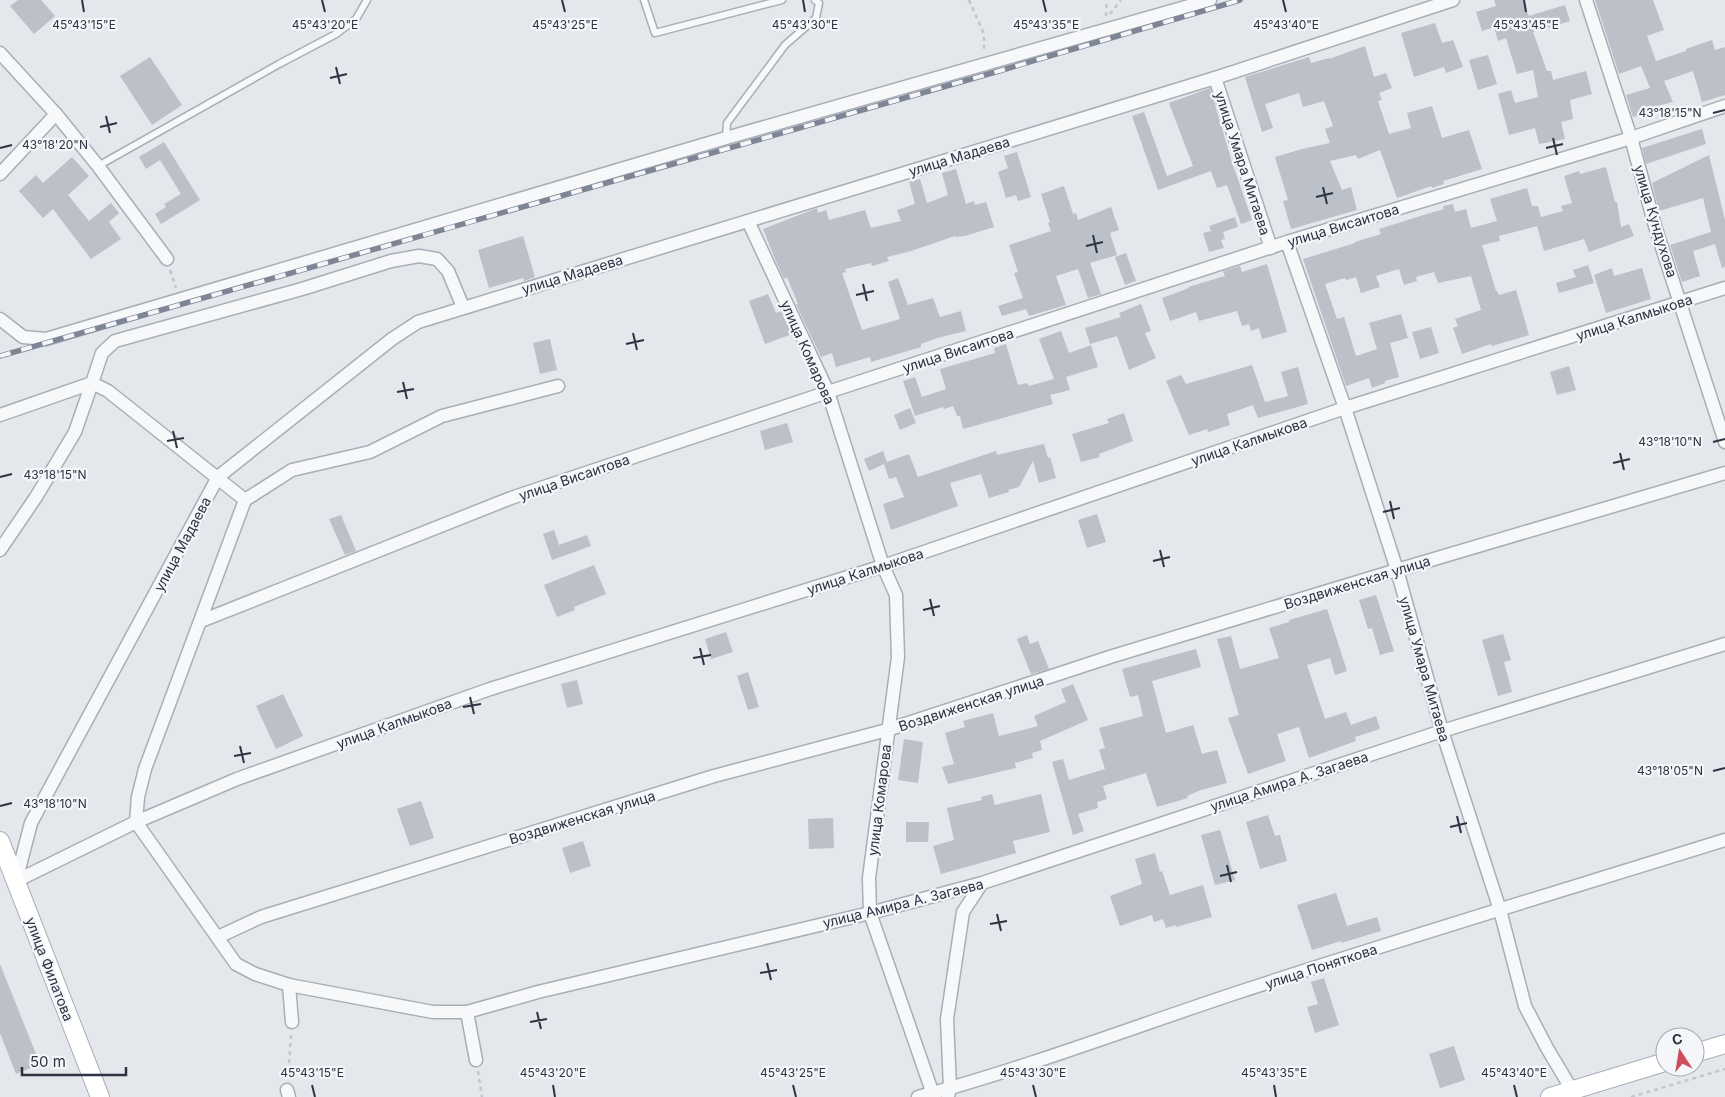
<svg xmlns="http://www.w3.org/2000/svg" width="1725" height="1097" viewBox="0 0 1725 1097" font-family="Inter,sans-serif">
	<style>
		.building { fill: #bbc0c9 }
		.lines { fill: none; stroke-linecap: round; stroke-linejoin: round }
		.lane-casing { stroke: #a9aeb6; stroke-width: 9 }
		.street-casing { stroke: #a9aeb6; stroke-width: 15 }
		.secondary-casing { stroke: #a9aeb6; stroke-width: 20 }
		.path { stroke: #c2c5cb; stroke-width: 2.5; stroke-dasharray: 4 4; stroke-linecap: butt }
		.lane { stroke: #f7f8fa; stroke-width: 6 }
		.street { stroke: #f7f8fa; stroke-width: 12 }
		.secondary { stroke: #fff; stroke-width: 18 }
		.rail-casing { stroke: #7e8695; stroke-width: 5.5 }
		.rail { stroke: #f4f6f9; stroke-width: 4; stroke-dasharray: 11; stroke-linecap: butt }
		.ticks { fill: none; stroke: #2c3444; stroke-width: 2 }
		.labels { text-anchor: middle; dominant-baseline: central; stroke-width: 4.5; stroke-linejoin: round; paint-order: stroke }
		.street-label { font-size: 14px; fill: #2c3444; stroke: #f4f6f9 }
		.ticks-label { font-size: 12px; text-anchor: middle; fill: #2c3444; stroke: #f4f6f9; stroke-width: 4.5; stroke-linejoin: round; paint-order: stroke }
	</style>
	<rect width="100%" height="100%" fill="#e4e7ec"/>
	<g class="building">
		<polygon points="18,0 41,0 55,16 34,34 10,6"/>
		<polygon points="1494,0 1523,0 1529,16 1565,5 1570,21 1533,32 1547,71 1551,71 1553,80 1586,71 1592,94 1570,100 1573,119 1561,122 1565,139 1539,144 1535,128 1509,135 1498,94 1511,90 1515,103 1538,97 1533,70 1517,74 1506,38 1498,41 1494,27 1482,31 1476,12 1496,6"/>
		<polygon points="1595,0 1653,0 1664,30 1647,36 1656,61 1686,51 1686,49 1712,40 1715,50 1725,47 1725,95 1702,102 1693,71 1664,81 1673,102 1645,109 1643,115 1633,117 1626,95 1650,88 1641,66 1619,74"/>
		<polygon points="1435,23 1442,43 1453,40 1463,67 1446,73 1444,67 1414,77 1401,33"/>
		<polygon points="1365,46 1374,77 1386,73 1392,88 1379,93 1382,100 1378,101 1389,134 1411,128 1407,113 1432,106 1442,138 1469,130 1482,169 1443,181 1444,184 1432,188 1431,186 1397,198 1380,150 1358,159 1356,155 1330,161 1342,190 1351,187 1357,210 1291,229 1283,201 1288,200 1275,157 1302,149 1330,143 1325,129 1333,126 1324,101 1303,107 1299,93 1265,104 1273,128 1262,132 1245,77 1309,57 1311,63 1329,58 1329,59"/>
		<polygon points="1488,55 1497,84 1478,90 1469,60"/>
		<polygon points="150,57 182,105 152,125 120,76"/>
		<polygon points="1210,88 1232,162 1252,220 1241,224 1227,185 1217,188 1211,171 1158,190 1132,116 1144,112 1167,176 1193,166 1169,103"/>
		<polygon points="1702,129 1706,144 1646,164 1642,148"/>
		<polygon points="164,142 200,200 161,224 155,214 166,207 164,204 181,194 160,160 146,169 139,157"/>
		<polygon points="1017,152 1031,197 1018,201 1016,195 1006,198 998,172 1008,168 1004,156"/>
		<polygon points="1709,155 1725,220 1725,267 1722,268 1715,244 1693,251 1700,276 1682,282 1670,245 1711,232 1703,198 1659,211 1652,183"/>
		<polygon points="72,157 89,176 68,195 89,221 111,203 119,213 109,222 121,239 91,259 53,209 43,218 19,191 36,175 43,183"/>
		<polygon points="1606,167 1615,202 1617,202 1621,227 1629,224 1634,236 1589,252 1584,239 1544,251 1537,226 1499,236 1500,241 1482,245 1496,291 1497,291 1499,295 1516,290 1529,335 1492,346 1491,344 1462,354 1453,328 1458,326 1455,319 1481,310 1471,276 1438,283 1434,272 1416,277 1417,281 1404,285 1399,269 1376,276 1380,287 1361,293 1356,277 1346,280 1345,278 1325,284 1337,319 1344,317 1356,356 1377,349 1369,323 1401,314 1408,338 1390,343 1399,377 1385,381 1385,383 1372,388 1369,378 1346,386 1303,259 1355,243 1355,242 1381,234 1379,229 1430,213 1444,209 1443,206 1453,204 1455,212 1466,209 1471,228 1497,221 1490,199 1527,188 1532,206 1538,206 1541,217 1563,211 1561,206 1572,203 1564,176 1579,171 1580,174"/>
		<polygon points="956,169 966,204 974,201 975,205 986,202 994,227 965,236 956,237 955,236 911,251 887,257 889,261 872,266 871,263 845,269 846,272 842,273 862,330 900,319 888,282 898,278 908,305 933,298 940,317 961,311 966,331 937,338 921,344 921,347 871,362 870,357 836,367 832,353 821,357 796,304 798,304 787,277 784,279 775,259 763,229 817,208 818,213 826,210 829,220 865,210 871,228 901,221 897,210 915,204 909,182 920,179 927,203 948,195 942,173"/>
		<polygon points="1064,186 1073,214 1076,213 1078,220 1111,207 1119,230 1110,233 1117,255 1090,263 1101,294 1088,298 1078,269 1056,276 1066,305 1029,316 1026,309 1002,316 998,306 1023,298 1014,273 1018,272 1009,245 1051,231 1048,223 1050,222 1041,194"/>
		<polygon points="1235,217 1238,227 1223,232 1225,239 1221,240 1224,248 1209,252 1203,233 1211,231 1209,226"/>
		<polygon points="523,236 535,277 524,281 523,278 489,288 478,250"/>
		<polygon points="1126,253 1136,281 1125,285 1115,257"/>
		<polygon points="1267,264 1287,332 1262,339 1259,328 1251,331 1249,324 1242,326 1237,311 1199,321 1196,312 1170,321 1162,298 1189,288 1188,287 1225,276 1223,271 1240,266 1242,272"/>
		<polygon points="1588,265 1594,283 1559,293 1556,283 1576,277 1573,270"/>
		<polygon points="1612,268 1614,276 1642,268 1651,299 1606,313 1594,275"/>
		<polygon points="768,294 776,313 781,311 792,334 765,344 749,301"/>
		<polygon points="1141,304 1151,331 1145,333 1156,358 1129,370 1117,336 1090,344 1085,328 1121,317 1119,313"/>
		<polygon points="1431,327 1439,353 1420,359 1412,332"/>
		<polygon points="1061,331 1069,353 1091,345 1098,367 1066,377 1070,390 1050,395 1053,404 963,429 960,416 957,416 953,406 944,409 943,407 915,416 903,381 915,377 922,397 946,389 940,369 995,353 994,348 1006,344 1018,385 1027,383 1029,386 1054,379 1039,339"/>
		<polygon points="550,339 557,370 540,374 533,343"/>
		<polygon points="1252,365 1265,402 1288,396 1281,372 1298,367 1308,404 1258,418 1253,405 1227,414 1230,425 1208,432 1207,429 1189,435 1166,381 1181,375 1186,384"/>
		<polygon points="1569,366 1576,390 1557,395 1550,372"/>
		<polygon points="910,408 916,423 900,430 894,415"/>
		<polygon points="1124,413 1133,441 1099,454 1100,457 1081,462 1072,434 1109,423 1107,419"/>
		<polygon points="787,423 793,442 765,450 760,431"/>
		<polygon points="1044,444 1048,458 1050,457 1056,478 1039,483 1033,461 1019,487 1008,490 1009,492 989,498 981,474 950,483 958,506 891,530 883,504 904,497 896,477 889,479 884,464 869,471 864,459 883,451 887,462 909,454 918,477 996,451 997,455"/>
		<polygon points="1097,514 1106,542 1087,548 1078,520"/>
		<polygon points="341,515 356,551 345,555 329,519"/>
		<polygon points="554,530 559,545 587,535 591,546 552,560 543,534"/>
		<polygon points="594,565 606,594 574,607 575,610 557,617 544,585"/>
		<polygon points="1376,595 1394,651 1380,655 1372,628 1368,629 1359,600"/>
		<polygon points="1327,609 1347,671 1335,675 1330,658 1307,665 1325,719 1346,712 1351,725 1376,716 1380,729 1355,737 1356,741 1309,758 1299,727 1277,734 1286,761 1248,774 1228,718 1239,715 1217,639 1231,636 1240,669 1279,658 1269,628 1289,622 1289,620"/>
		<polygon points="726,632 733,652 711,659 705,639"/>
		<polygon points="1503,634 1511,660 1504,662 1512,692 1498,696 1482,640"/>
		<polygon points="1027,635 1030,644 1038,641 1049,669 1031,674 1017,639"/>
		<polygon points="1196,649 1201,667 1152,681 1166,733 1193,725 1202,754 1217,750 1227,783 1201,790 1187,796 1188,798 1157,807 1146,773 1103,786 1107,799 1097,802 1098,808 1078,814 1084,831 1073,835 1052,762 1063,759 1069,780 1105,769 1099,750 1105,748 1099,728 1143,716 1138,695 1130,697 1122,669"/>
		<polygon points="748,672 759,707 748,710 737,676"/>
		<polygon points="577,680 583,704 567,708 561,684"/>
		<polygon points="1073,684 1088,720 1040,741 1042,750 1032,753 1033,758 1015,763 1016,768 948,784 942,767 954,764 945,733 965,727 963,721 993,713 999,736 1038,726 1034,716 1066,702 1061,689"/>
		<polygon points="283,694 303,736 276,749 256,706"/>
		<polygon points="904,739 923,742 918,783 898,780"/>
		<polygon points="992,794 995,805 1041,794 1050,832 1013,841 1016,853 941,874 933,846 954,840 947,808 982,800 981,797"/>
		<polygon points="421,801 434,838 410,846 397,809"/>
		<polygon points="1268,815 1275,836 1280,835 1287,861 1260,869 1246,822"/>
		<polygon points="833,818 834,848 809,849 808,819"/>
		<polygon points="906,822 929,822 928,842 906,842"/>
		<polygon points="1220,830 1235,880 1215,885 1201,835"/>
		<polygon points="583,841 591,866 570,873 562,848"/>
		<polygon points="1155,853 1160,872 1162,871 1170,895 1203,885 1212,917 1176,927 1176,925 1166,928 1163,919 1154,922 1152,915 1120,926 1110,896 1142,884 1135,859"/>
		<polygon points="1336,893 1347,926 1377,917 1381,931 1341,943 1341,941 1312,950 1297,905"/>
		<polygon points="0,964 40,1064 16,1074 0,1033"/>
		<polygon points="1324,978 1339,1025 1315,1033 1307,1007 1318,1004 1311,982"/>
		<polygon points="1454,1046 1465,1080 1440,1088 1429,1054"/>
	</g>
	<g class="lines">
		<defs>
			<g id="lane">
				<polyline points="644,0 655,33 782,0"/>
				<polyline points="726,138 727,123 785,45 816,18 819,3 815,0"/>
				<polyline points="98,166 279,64 336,34 356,19 367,0"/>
			</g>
			<g id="street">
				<polyline points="1586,0 1631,138 1655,226 1725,442"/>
				<polyline points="0,53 56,114 98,166 167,259"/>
				<polyline points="1215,78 1271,248"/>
				<polyline points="0,174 56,114"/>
				<polyline points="748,221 828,392 883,566 896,595 898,657 869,878 870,913 934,1097"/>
				<polyline points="1287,242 1345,408 1397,570 1442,731 1500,910 1525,1006 1547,1048 1572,1090"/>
				<polyline points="0,319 23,337 46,339 726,138 1210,0"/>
				<polyline points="0,415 92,383 102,353 115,341 302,289 391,261 419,256 437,259 448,271 463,307"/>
				<polyline points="245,500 292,470 370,452 442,416 558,386"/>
				<polyline points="0,550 36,497 75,432 92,383 108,391 245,500 145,769 138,797 136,822 236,964 255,974 289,985 433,1012 467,1012 538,992 870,913 982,883 1442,731 1725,644"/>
				<polyline points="201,621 511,498 828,392 1287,242 1631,138 1725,106"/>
				<polyline points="16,881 136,822 237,779 490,689 883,566 1345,408 1725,288"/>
				<polyline points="16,881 31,823 218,477 392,339 418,322 1215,78 1453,0"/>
				<polyline points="218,937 261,917 714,776 887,730 1113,656 1397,570 1725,473"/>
				<polyline points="289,985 292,1022"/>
				<polyline points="467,1012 476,1060"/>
				<polyline points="287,1090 289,1097"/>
				<polyline points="948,1096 950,1088 947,1019 963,912 982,883"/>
				<path d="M918 1097C1025 1068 1128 1029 1233 994 1397 940 1561 891 1725 840"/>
			</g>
			<g id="secondary">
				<polyline points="0,841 100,1097"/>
				<polyline points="1695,1053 1725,1044"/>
				<polyline points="1550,1097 1665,1062"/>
			</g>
		</defs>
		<use href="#lane" class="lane-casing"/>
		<use href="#street" class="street-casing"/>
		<use href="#secondary" class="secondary-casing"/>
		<g class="path">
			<polyline points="969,0 984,34 984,50"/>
			<polyline points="1110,14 1121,0"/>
			<polyline points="1106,16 1107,0"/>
			<polyline points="170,270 176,288"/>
			<polyline points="478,1071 482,1097"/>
			<polyline points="288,1079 291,1035"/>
			<polyline points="1631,1097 1725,1069"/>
		</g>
		<use href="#lane" class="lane"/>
		<use href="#street" class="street"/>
		<use href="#secondary" class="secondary"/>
		<defs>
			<polyline id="rail" points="0,356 999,71 1240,0"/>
		</defs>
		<use href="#rail" class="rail-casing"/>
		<use href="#rail" class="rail"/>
	</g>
	<path class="ticks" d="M82 0 84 12M322 0 325 12M562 0 565 12M803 0 805 12M1043 0 1046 12M1283 0 1286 12M1524 0 1526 12M336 67 340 84M330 78 347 74M1713 113 1725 110M106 116 110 133M100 127 117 123M1553 138 1557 155M0 148 12 145M1546 148 1563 144M1323 187 1327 204M1316 197 1333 193M1093 235 1097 253M1086 246 1103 242M863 284 867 301M856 295 874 291M633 333 637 350M626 344 644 340M403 382 407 399M397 392 414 389M173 431 177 448M167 441 184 438M1713 442 1725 439M1620 453 1624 470M1613 463 1630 459M0 477 12 474M1390 501 1394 519M1383 512 1400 508M1160 550 1164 567M1153 561 1170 557M930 599 934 616M923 610 940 606M700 648 704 665M693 658 711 655M470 697 474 714M463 707 481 704M240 746 244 763M234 756 251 753M1713 771 1725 768M0 806 12 803M1457 816 1461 833M1450 827 1467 823M1227 865 1231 882M1220 876 1237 872M997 914 1001 931M990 924 1007 921M767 963 771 980M760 973 777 970M537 1012 541 1029M530 1022 547 1019M312 1085 315 1097M553 1085 555 1097M793 1085 796 1097M1033 1085 1036 1097M1274 1085 1276 1097M1514 1085 1517 1097"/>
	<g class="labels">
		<g class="street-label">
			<text transform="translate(959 156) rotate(-17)">улица Мадаева</text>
			<text transform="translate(1243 163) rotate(72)">улица Умара Митаева</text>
			<text transform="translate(1656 221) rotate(73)">улица Кундухова</text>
			<text transform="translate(1343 225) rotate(-17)">улица Висаитова</text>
			<text transform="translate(572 274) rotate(-17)">улица Мадаева</text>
			<text transform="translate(1634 317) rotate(-18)">улица Калмыкова</text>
			<text transform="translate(958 350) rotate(-18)">улица Висаитова</text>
			<text transform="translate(808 352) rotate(66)">улица Комарова</text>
			<text transform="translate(1249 441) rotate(-19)">улица Калмыкова</text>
			<text transform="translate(574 477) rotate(-19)">улица Висаитова</text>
			<text transform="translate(182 544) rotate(-62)">улица Мадаева</text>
			<text transform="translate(865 571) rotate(-18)">улица Калмыкова</text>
			<text transform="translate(1357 582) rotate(-17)">Воздвиженская улица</text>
			<text transform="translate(1425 669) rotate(74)">улица Умара Митаева</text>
			<text transform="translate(971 703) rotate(-18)">Воздвиженская улица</text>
			<text transform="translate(394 723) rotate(-20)">улица Калмыкова</text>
			<text transform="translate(1289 781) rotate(-18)">улица Амира А. Загаева</text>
			<text transform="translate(879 800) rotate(-83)">улица Комарова</text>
			<text transform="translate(582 817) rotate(-17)">Воздвиженская улица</text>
			<text transform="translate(903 903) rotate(-14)">улица Амира А. Загаева</text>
			<text transform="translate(1321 966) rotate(-18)">улица Поняткова</text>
			<text transform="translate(50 969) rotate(69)">улица Филатова</text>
		</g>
	</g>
	<g class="ticks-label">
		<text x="84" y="29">45°43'15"E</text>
		<text x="325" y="29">45°43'20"E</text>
		<text x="565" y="29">45°43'25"E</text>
		<text x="805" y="29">45°43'30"E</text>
		<text x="1046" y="29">45°43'35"E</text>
		<text x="1286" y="29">45°43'40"E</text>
		<text x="1526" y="29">45°43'45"E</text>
		<text x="1670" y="117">43°18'15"N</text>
		<text x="55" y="149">43°18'20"N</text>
		<text x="1670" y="446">43°18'10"N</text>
		<text x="55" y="479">43°18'15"N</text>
		<text x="1670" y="775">43°18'05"N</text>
		<text x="55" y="808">43°18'10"N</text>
		<text x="312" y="1077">45°43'15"E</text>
		<text x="553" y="1077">45°43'20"E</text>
		<text x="793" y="1077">45°43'25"E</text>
		<text x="1033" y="1077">45°43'30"E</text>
		<text x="1274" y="1077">45°43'35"E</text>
		<text x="1514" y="1077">45°43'40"E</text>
	</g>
	<g transform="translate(1680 1052) rotate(348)"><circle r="24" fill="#f4f6f9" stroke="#a4a8b1"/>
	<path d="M0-4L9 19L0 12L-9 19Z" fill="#cd4d5b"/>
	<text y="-8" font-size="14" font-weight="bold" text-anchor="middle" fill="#2c3444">С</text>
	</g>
	<path d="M22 1067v8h104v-8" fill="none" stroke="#2c3444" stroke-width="2.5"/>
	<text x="30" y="1067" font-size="15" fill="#2c3444" stroke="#f4f6f9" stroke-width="4" paint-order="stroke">50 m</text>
</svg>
